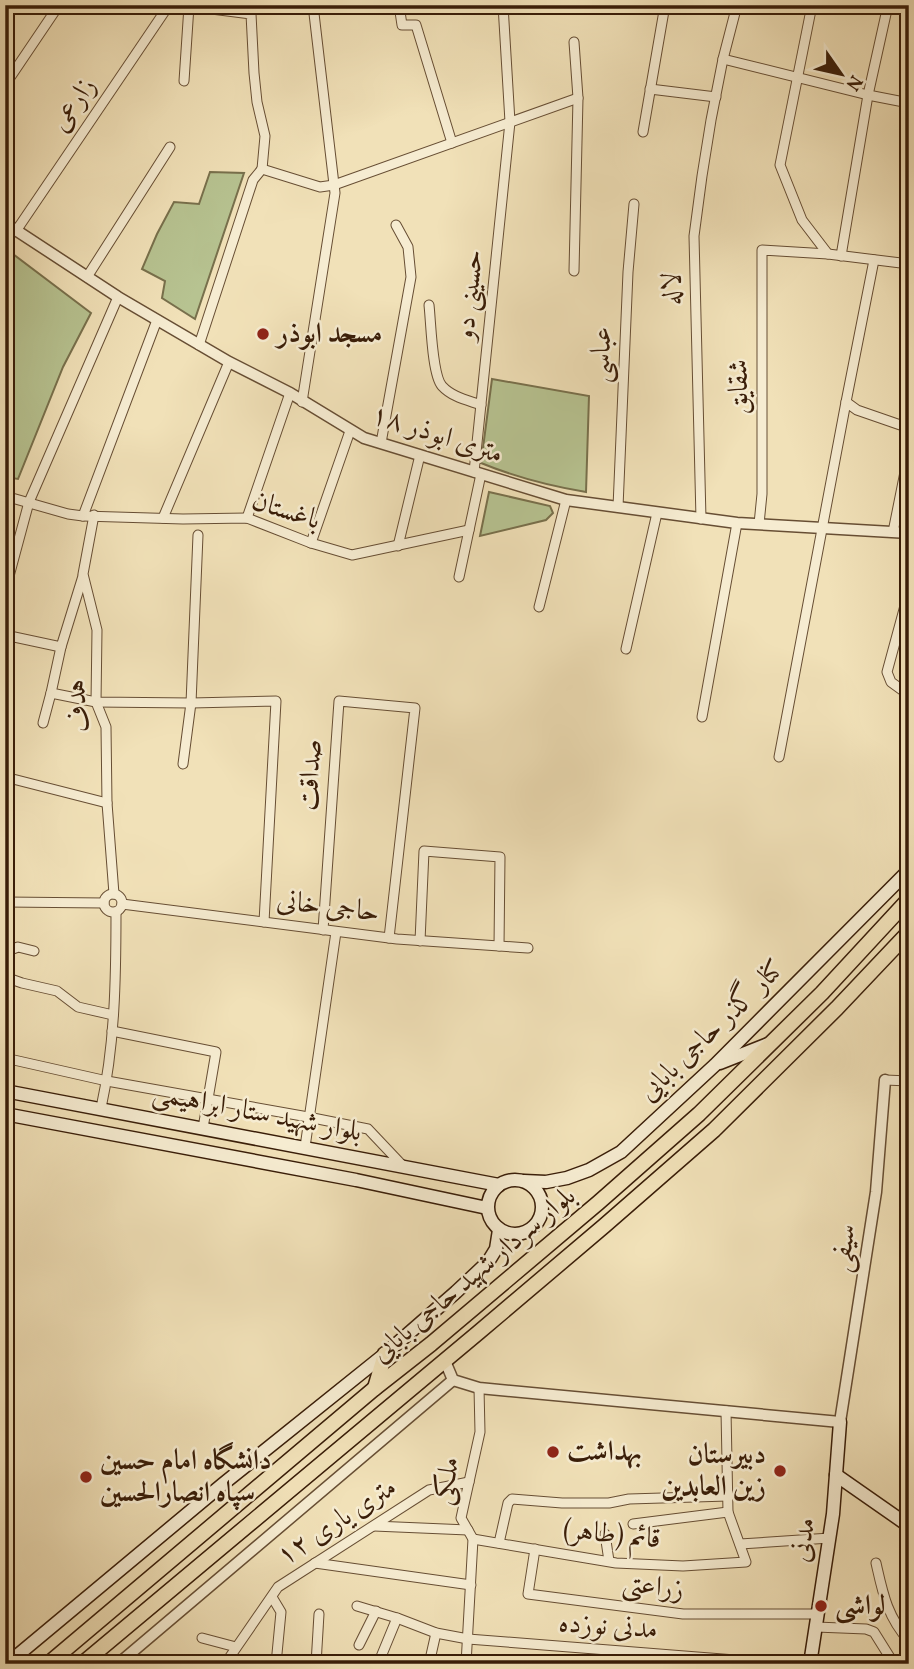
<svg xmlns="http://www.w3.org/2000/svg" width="914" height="1669" viewBox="0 0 914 1669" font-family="Vollkorn,Amiri,serif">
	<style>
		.green { fill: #b7c391; stroke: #78704c; stroke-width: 2 }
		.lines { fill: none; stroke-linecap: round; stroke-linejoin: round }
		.minor-casing { stroke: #674e34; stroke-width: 11 }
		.tertiary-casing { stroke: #674e34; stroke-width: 13 }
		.secondary-casing { stroke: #391d08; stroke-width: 15 }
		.trunk-casing { stroke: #391d08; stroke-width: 17 }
		.minor { stroke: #f6ecd1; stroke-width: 9 }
		.tertiary { stroke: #f6ecd1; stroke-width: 10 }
		.secondary { stroke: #f6ecd1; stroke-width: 12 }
		.trunk { stroke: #f1e1b8; stroke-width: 14 }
		.poi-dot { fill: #8f2418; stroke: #f6ecd1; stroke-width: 2.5 }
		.labels { text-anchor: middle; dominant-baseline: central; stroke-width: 5; stroke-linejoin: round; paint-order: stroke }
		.street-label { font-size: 28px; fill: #391d08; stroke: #f6ecd1 }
		.poi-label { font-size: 28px; font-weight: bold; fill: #391d08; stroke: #f6ecd1; text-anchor: start }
	</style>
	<rect width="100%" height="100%" fill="#f1e1b8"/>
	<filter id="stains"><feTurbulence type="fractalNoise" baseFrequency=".00286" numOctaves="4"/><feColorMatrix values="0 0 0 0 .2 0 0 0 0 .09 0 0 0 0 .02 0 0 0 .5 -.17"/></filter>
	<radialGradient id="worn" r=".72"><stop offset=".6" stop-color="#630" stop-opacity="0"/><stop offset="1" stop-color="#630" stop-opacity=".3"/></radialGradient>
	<g class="green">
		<polygon points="210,172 244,173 195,319 162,298 165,281 142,269 157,234 174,202 199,204"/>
		<polygon points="5,248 91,313 63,367 18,479 5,477"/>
		<path d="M492 379 589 396 586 492C550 486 515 477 481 463Z"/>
		<polygon points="489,492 550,506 553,513 546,520 480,536"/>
	</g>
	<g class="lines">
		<defs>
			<g id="minor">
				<polyline points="180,5 251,14 254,73 257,102 265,136 262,169"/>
				<polyline points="399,5 402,25 416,25 452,143"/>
				<polyline points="812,5 780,165 802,220 828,254"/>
				<polyline points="574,42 578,98 574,271"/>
				<polyline points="723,59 868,95 909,103"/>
				<polyline points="184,81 189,6"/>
				<polyline points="5,85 59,5"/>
				<polyline points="650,89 716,97"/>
				<polyline points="643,132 665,5"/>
				<polyline points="262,169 320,187 334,185 578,98"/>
				<polyline points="16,231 169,5"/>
				<polyline points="841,256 868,95 888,5"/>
				<polyline points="87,277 170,147"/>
				<path d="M429 305C431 322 432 375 442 386 452 397 467 400 481 405"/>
				<polyline points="199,345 253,180 262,169"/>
				<polyline points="302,402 335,193 313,5"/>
				<polyline points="846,402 857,410 909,428"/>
				<polyline points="381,443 411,277 408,247 396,225"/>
				<polyline points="474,472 510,122 503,5"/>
				<polyline points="5,496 68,514 83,516 183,519 247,518 311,543 352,555 469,530"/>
				<polyline points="618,507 628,272 634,204"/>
				<polyline points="94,515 83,574 97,630 96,702 106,727 107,803 114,894"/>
				<polyline points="83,516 157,320"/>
				<polyline points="163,518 229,362"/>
				<polyline points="247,518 290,393"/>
				<polyline points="701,519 694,236 702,176 711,120 723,59 737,5"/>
				<polyline points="759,524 762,494 762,250 828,254 909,264"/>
				<polyline points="893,532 909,452"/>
				<polyline points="311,543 350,431"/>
				<polyline points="398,546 420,455"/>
				<polyline points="459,577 481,474"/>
				<polyline points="5,591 29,502 118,297"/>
				<polyline points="909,591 887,672 891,682 909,695"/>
				<polyline points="539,607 566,500"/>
				<polyline points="5,635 61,647"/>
				<polyline points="626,649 657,513"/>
				<polyline points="51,693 96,702 191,703 276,701 264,922"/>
				<polyline points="702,717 737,523"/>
				<polyline points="43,723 51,693 61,647 83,576"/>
				<polyline points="779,757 846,402 874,260"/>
				<polyline points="183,764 191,703 198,535"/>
				<polyline points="5,777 107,803"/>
				<circle cx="113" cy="903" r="9"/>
				<polyline points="5,902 104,903"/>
				<polyline points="122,904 397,939 528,948"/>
				<polyline points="323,930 339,701 415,708 389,938"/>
				<polyline points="420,941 424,851 500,857 499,946"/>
				<polyline points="5,952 18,947 34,951"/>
				<polyline points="5,977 22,983 57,991 78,1007 113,1015"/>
				<polyline points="112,1031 216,1052 203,1128"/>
				<polyline points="5,1058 107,1081 308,1117 368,1129 403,1166"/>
				<polyline points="885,1080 909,1081"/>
				<path d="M101 1108C115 1044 116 978 116 912"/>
				<polyline points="305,1147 336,932"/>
				<polyline points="633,1524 728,1512"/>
				<polyline points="374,1526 468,1530"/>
				<polyline points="605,1534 609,1561"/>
				<polyline points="473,1539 616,1563 683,1566 746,1562 728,1512 726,1411"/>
				<polyline points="499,1543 508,1503 512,1499 562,1503 609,1503 629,1499 728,1496"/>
				<polyline points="740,1544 830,1538"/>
				<polyline points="535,1549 528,1594 683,1614 818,1614"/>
				<polyline points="315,1563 471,1585"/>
				<path d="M876 1563C883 1594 887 1616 909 1641"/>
				<polyline points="272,1597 281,1612 276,1664"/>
				<polyline points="357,1606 397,1618 436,1633 468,1639 787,1664"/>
				<polyline points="816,1627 866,1629 874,1632 894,1664"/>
				<polyline points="202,1638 236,1647"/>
				<polyline points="359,1645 376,1611"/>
				<polyline points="93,1654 106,1664"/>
				<polyline points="225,1664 278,1587 429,1490 469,1482"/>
				<polyline points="316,1664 319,1614"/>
				<polyline points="378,1664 397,1618"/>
				<polyline points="429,1664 436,1633"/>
				<polyline points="466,1664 473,1539 461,1518 480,1432 479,1388"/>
			</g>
			<g id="tertiary">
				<polyline points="5,223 118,297 229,362 290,393 364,438 566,500 737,523 909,533"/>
				<polyline points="445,1361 453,1380 479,1388 840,1422 876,1192 885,1080"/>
				<polyline points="118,1664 453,1380"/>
			</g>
			<g id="secondary">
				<polyline points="720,1063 768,1044"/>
				<polyline points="5,1091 499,1185"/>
				<polyline points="5,1114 356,1180 487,1208"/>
				<circle cx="515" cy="1207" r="27"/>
				<polyline points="524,1181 546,1182 567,1178 589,1170 621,1152 715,1065 909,870"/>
				<polyline points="836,1475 909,1526"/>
				<polyline points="7,1664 223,1484 385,1354 456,1292 488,1262 496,1249 499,1230"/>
				<polyline points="810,1664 833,1514 840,1422"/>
			</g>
			<g id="trunk">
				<polyline points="375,1388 385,1354"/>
				<polyline points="48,1664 375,1388 431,1344 598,1203 699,1114 822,993 909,899"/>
				<polyline points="82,1664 479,1332 604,1226 714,1130 837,1008 909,932"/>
			</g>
		</defs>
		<use href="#minor" class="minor-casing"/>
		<use href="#tertiary" class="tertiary-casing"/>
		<use href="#secondary" class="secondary-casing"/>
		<use href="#trunk" class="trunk-casing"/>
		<use href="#minor" class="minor"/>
		<use href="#tertiary" class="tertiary"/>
		<use href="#secondary" class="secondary"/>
		<use href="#trunk" class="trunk"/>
	</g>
	<g class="poi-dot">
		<circle cx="263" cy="334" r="7"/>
		<circle cx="553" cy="1452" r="7"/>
		<circle cx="780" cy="1471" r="7"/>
		<circle cx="86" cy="1477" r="7"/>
		<circle cx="821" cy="1606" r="7"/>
	</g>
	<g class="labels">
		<g class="street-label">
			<text transform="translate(74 105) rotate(-56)">زارعی</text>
			<text transform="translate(673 289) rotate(-92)">لاله</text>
			<text transform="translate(470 295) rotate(-84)">حسینی دو</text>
			<text transform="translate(602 355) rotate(-88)">عباسی</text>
			<text transform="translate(739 387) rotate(-90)">شقایق</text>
			<text transform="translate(437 435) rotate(18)">۱۸ متری ابوذر</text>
			<text transform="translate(286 511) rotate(18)">باغستان</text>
			<text transform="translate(79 706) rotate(-97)">هدف</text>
			<text transform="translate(311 775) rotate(-86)">صداقت</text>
			<text transform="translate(328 907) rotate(7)">حاجی خانی</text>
			<text transform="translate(712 1031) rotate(-44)">کنار گذر حاجی بابایی</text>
			<text transform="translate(257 1113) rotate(11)">بلوار شهید ستار ابراهیمی</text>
			<text transform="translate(844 1248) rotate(-81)">سیفی</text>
			<text transform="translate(474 1275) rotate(-40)">بلوار سردار شهید حاجی بابایی</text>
			<text transform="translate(447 1481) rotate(-80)">ملکی</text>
			<text transform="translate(337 1522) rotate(-33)">۱۲ متری یاری</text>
			<text transform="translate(612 1535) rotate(6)">قائم (طاهر)</text>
			<text transform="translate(804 1540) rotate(-82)">مدنی</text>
			<text transform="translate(653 1587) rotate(7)">زراعتی</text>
			<text transform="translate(608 1627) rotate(4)">مدنی نوزده</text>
		</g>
		<g class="poi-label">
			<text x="277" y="334">مسجد ابوذر</text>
			<text x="567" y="1452">بهداشت</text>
			<text x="766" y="1455" text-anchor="end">دبیرستان<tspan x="766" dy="32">زین العابدین</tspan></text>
			<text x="100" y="1461">دانشگاه امام حسین<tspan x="100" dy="32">سپاه انصارالحسین</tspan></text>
			<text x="835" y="1606">لواشی</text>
		</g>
	</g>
	<rect width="914" height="1669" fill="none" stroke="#f1e1b8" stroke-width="28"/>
	<rect x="7" y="7" width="900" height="1655" fill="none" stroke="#391d08" stroke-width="3.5"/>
	<rect x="14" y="14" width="886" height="1641" fill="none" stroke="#391d08" stroke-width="2"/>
	<g transform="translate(841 74) rotate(124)" stroke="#f6ecd1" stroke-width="5" paint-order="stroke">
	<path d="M0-5L12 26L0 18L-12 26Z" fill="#391d08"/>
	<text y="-10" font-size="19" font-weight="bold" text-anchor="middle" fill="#391d08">N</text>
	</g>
	<rect width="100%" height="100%" filter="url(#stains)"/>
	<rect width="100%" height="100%" fill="url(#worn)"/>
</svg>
